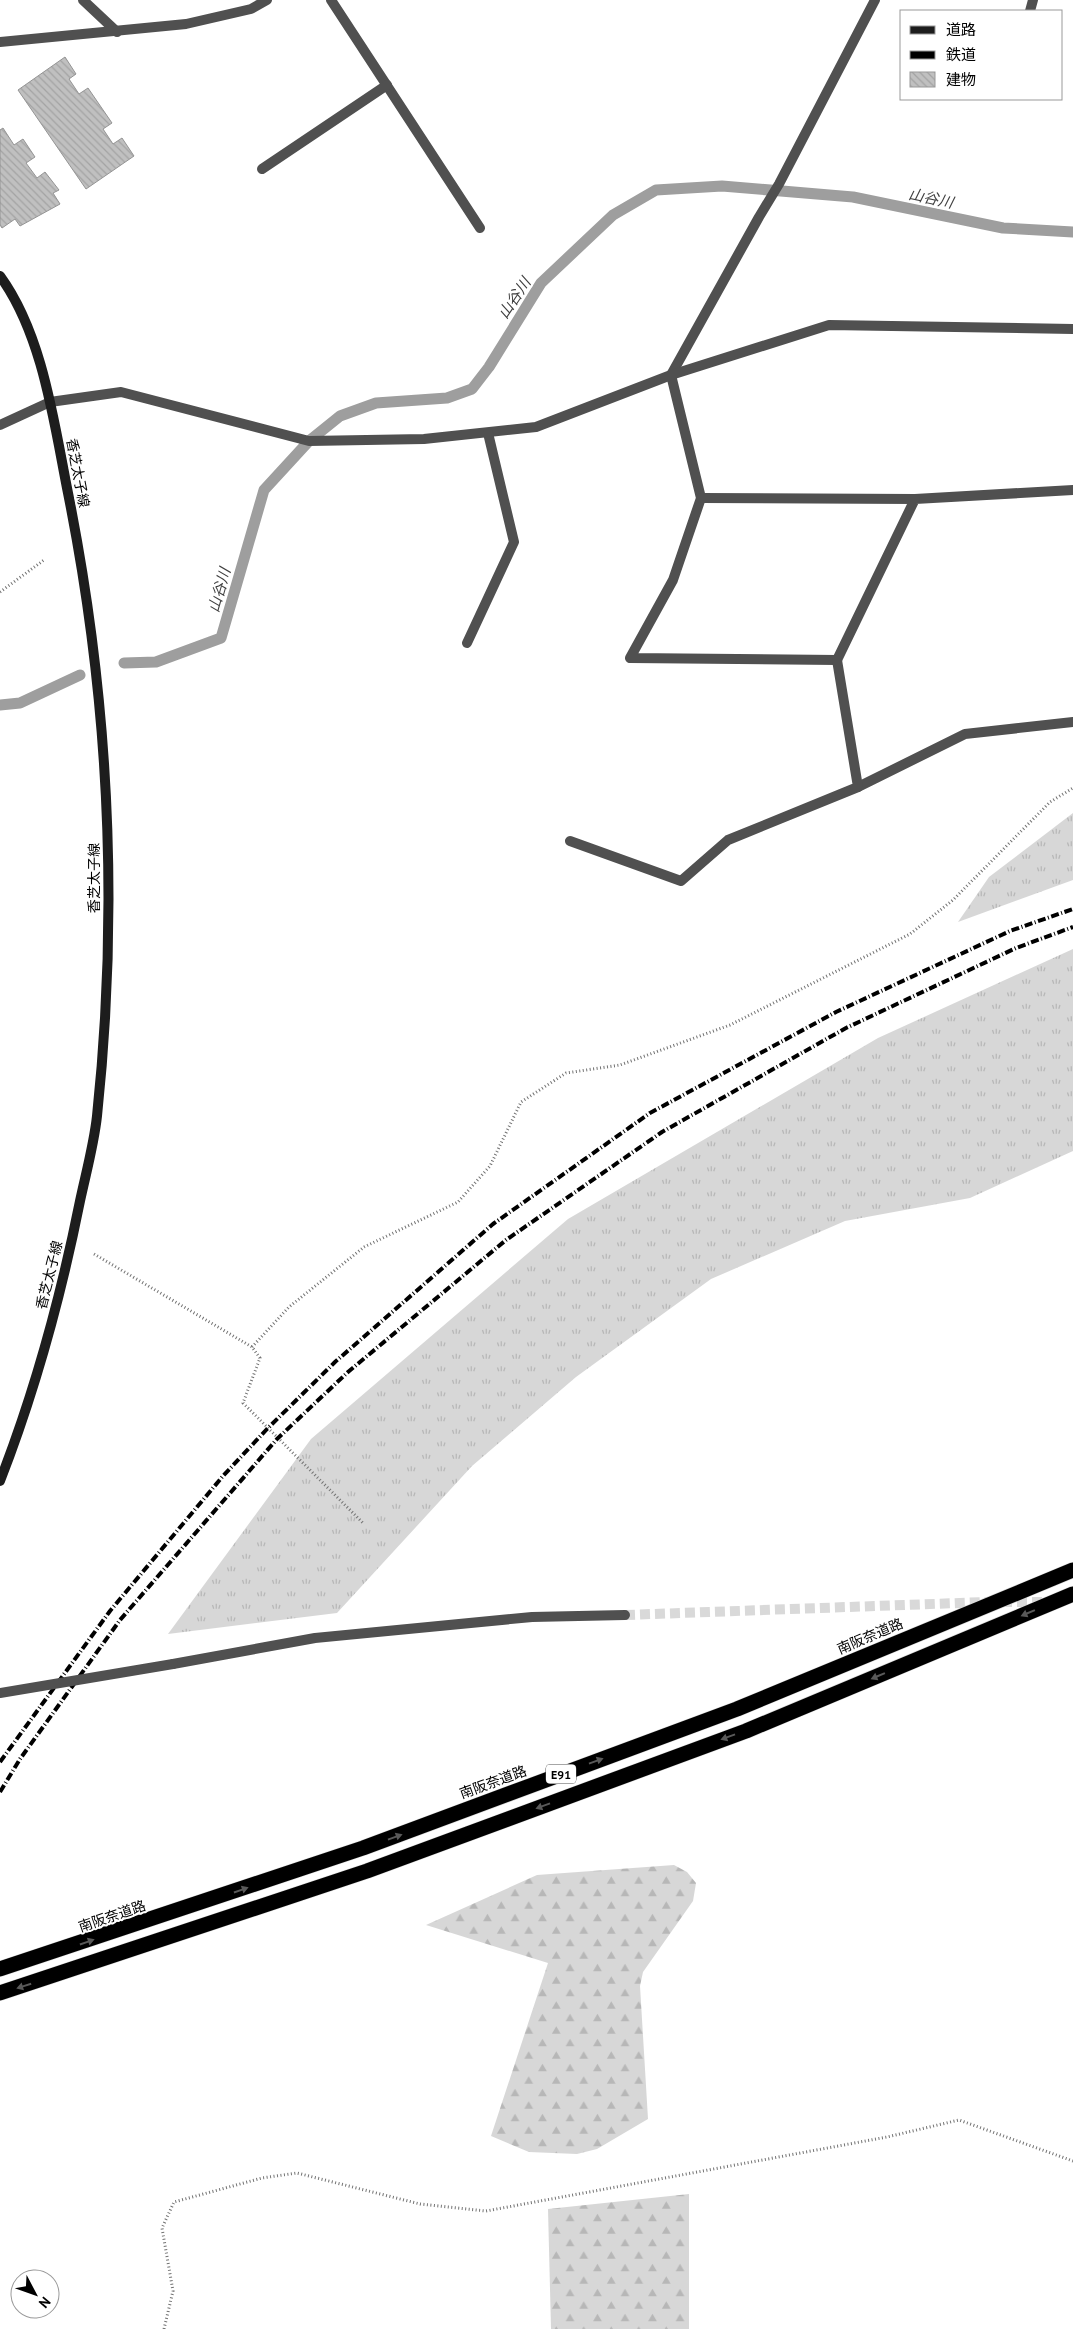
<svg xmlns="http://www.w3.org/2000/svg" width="1073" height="2329" viewBox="0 0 1073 2329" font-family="'PT Sans','Noto Sans JP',sans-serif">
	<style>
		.grass { fill: url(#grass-tufts) }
		.forest { fill: url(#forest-firs) }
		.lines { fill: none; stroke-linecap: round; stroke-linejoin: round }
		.stream { stroke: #9e9e9e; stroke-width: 11 }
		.building { fill: url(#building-back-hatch); stroke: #949494 }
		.tertiary-tunnel { stroke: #d9d9d9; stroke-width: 10; stroke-dasharray: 10 5; stroke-linecap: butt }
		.motorway-casing { stroke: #dbdbdb; stroke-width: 16 }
		.path { stroke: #727272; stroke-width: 3; stroke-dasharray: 1 2.5; stroke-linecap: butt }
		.minor { stroke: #505050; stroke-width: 10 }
		.tertiary { stroke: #505050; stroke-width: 10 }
		.secondary { stroke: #1d1d1d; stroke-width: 10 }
		.motorway { stroke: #000; stroke-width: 15 }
		.rail { stroke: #000; stroke-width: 4; stroke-dasharray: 8 2.5 1 2.5; stroke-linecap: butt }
		.tertiary-bridge { stroke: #505050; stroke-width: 10 }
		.oneway { fill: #595959 }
		.labels { text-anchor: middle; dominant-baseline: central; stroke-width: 4; stroke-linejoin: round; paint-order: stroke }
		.shield { fill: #fff; stroke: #4c4c4c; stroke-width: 1 }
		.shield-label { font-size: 12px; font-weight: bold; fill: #000 }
		.street-label { font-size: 14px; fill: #000; stroke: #fff }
		.water-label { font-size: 15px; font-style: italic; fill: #3f3f3f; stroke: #fff }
	</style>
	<defs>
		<pattern id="grass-tufts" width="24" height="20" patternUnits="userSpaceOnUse" patternTransform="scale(1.25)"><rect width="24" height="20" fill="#d7d7d7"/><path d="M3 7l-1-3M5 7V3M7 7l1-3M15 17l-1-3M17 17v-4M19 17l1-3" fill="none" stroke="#b7b7b7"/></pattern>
		<pattern id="forest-firs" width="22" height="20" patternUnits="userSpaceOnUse" patternTransform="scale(1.25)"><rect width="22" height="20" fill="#d7d7d7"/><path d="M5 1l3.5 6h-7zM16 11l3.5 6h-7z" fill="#b7b7b7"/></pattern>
		<pattern id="building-back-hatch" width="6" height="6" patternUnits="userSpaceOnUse" patternTransform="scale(1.25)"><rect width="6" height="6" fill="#c0c0c0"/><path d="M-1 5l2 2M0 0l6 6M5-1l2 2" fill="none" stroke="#a3a3a3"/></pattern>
	</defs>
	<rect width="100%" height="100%" fill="#fff"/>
	<g class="grass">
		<polygon points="1073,813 1073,880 958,922 989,877"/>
		<polygon points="1073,949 1073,1151 970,1198 845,1221 711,1279 576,1377 472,1466 337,1613 168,1634 311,1439 568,1219 878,1038"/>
	</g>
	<g class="forest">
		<polygon points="674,1865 687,1872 696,1883 693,1901 643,1972 640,1986 648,2119 597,2149 577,2154 529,2152 491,2136 548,1963 426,1925 537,1875"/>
		<polygon points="689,2194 689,2329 551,2329 548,2209"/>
	</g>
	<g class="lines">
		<g class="stream">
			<polyline points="124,663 156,662 221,638 264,490 309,441 340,416 376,403 447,398 472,389 489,367 541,283 613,215 656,190 722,186 853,197 1003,228 1073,232"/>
			<polyline points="0,705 20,703 80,675"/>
		</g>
	</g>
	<g class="building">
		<polygon points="65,57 76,74 69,79 79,94 88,88 112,123 103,129 113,144 122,138 134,156 86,189 18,90"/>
		<polygon points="3,128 14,145 23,139 35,157 26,163 37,178 45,172 59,190 53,193 60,204 20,226 15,219 2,228 0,225 0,130"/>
	</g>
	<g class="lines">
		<g class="tertiary-tunnel">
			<polyline points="1002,1602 1047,1602"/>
			<polyline points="625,1615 987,1602"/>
		</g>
		<defs>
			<g id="motorway">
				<polyline points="0,1969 363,1848 737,1709 1073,1570"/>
				<polyline points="0,1993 367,1871 746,1731 1073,1594"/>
			</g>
		</defs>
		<use href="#motorway" class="motorway-casing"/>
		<g class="path">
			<polyline points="0,592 44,560"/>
			<polyline points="94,1254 252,1347 260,1358 243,1403 364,1524"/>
			<polyline points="252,1347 289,1307 364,1247 458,1202 490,1166 521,1102 566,1073 620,1065 730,1025 910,934 953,900 1050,802 1073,788"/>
			<polyline points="164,2329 173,2291 162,2228 174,2202 262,2178 297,2173 420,2204 486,2211 887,2137 959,2120 1073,2161"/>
		</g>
		<g class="minor">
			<polyline points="83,0 117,32"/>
			<polyline points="331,0 480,228"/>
			<polyline points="875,0 779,184 759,217 671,375 701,498 673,580 630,658 837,660 915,499 1073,490"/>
			<polyline points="1030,11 1033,0"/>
			<polyline points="0,42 186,24 251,9 267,0"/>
			<polyline points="262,169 387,85"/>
			<polyline points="50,402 121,392 309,441 424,439 536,427 671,375 829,325 1073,329"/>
			<polyline points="701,498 915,499"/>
			<polyline points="467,643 514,542 488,433"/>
			<polyline points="858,787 965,734 1073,722"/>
			<polyline points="570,841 681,881 728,840 858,787 837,660"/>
		</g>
		<g class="tertiary">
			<polyline points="0,425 50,402"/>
			<polyline points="173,1664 315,1638 532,1617 625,1615"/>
		</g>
		<path class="secondary" d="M0 276C43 335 54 423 68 493 109 698 119 908 97 1116 94 1144 86 1173 80 1201 61 1296 35 1391 0 1481"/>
		<use href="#motorway" class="motorway"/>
		<g class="rail">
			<polyline points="0,1762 110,1611 223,1476 267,1429 335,1362 493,1224 650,1113 836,1012 1010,931 1073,909"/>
			<polyline points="0,1792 20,1759 120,1620 277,1439 348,1372 506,1240 662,1132 846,1028 1016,948 1073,927"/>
		</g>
		<polyline class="tertiary-bridge" points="0,1693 173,1664"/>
	</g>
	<defs><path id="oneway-solid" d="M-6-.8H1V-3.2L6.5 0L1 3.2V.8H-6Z" transform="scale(1.25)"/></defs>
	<g class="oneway">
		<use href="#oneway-solid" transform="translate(1028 1613) rotate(157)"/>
		<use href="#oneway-solid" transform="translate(878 1676) rotate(157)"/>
		<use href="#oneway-solid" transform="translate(728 1737) rotate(160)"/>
		<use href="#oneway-solid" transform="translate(596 1761) rotate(-20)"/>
		<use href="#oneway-solid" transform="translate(543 1806) rotate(160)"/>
		<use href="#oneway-solid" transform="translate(395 1837) rotate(-20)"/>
		<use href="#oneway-solid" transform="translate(241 1890) rotate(-19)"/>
		<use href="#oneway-solid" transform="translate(87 1942) rotate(-19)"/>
		<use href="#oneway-solid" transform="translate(24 1986) rotate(163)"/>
	</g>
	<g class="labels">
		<rect class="shield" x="546" y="1764.5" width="30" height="19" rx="4"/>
		<g class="shield-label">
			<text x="561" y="1774">E91</text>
		</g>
		<g class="street-label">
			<text transform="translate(78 473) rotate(79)">香芝太子線</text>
			<text transform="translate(94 878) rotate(-90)">香芝太子線</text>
			<text transform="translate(49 1275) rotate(-76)">香芝太子線</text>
			<text transform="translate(870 1636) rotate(-23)">南阪奈道路</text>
			<text transform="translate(493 1782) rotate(-20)">南阪奈道路</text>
			<text transform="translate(112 1916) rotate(-19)">南阪奈道路</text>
		</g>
		<g class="water-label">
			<text transform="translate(931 198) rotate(12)">山谷川</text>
			<text transform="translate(514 298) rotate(-56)">山谷川</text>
			<text transform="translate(219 590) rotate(-74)">山谷川</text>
		</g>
	</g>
	<rect x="900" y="10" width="162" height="90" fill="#ffffff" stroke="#999999"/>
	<rect x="910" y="26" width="25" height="8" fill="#1d1d1d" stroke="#999999"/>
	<text x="946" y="35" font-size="15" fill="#000000">道路</text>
	<rect x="910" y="51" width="25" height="8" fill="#000000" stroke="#999999"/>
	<text x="946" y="60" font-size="15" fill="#000000">鉄道</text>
	<rect x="910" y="72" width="25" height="15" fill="url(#building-back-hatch)" stroke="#999999"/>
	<text x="946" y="85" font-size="15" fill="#000000">建物</text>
	<g transform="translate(35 2294) rotate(131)"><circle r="24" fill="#ffffff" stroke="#999999"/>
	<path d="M0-4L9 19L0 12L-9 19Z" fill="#000000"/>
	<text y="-8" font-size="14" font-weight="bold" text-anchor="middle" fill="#000000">N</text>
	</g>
</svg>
